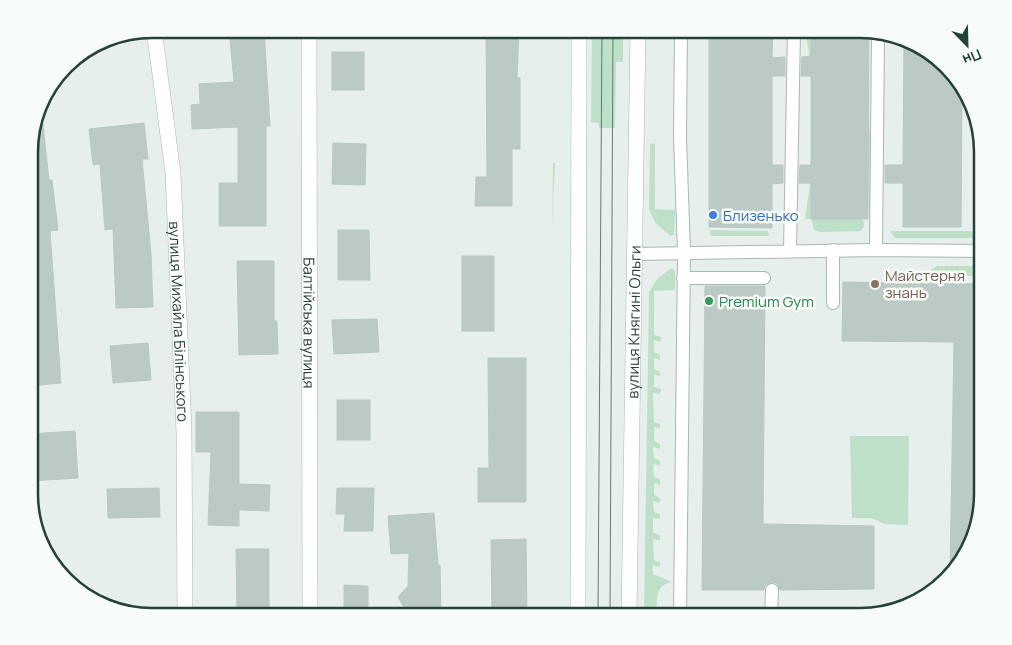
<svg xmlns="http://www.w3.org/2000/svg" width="1012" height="645" viewBox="0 0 1012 645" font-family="Manrope,sans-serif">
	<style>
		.green { fill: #bfe0c8 }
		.building { fill: #bbcac4; stroke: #b8c9c2 }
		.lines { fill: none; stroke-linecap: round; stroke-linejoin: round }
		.lane-casing { stroke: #a8b8b2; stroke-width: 14 }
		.street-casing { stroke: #a8b8b2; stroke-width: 16 }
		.secondary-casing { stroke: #a4bbb3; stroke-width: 16 }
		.lane { stroke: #fff; stroke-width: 12 }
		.street { stroke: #fff; stroke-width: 15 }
		.secondary { stroke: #fff; stroke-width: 15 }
		.tram { stroke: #5f7d75; stroke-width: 1 }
		.shop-dot { fill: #3f7fe0; stroke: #f7fbf9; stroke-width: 2 }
		.education-dot { fill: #8d6e63; stroke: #f7fbf9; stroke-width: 2 }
		.leisure-dot { fill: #2e9e5b; stroke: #f7fbf9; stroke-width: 2 }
		.labels { text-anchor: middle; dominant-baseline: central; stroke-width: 5; stroke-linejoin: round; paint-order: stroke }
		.shop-label { font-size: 15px; fill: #366cbe; stroke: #f7fbf9; text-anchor: start }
		.education-label { font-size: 15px; fill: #785e54; stroke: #f7fbf9; text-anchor: start }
		.leisure-label { font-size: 15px; fill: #27864d; stroke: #f7fbf9; text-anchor: start }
		.street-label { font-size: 15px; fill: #24423a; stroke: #f7fbf9 }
		.rim { fill: none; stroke: #24423a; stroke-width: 2.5 }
	</style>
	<rect width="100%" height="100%" fill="#e6efeb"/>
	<g class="green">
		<polygon points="592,29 623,29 623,62 616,62 615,128 599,128 599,123 591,122"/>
		<polygon points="805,29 811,29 811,65"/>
		<polygon points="869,123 874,174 869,219"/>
		<polygon points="655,143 655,209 675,210 674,235 670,236 655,222 649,209 650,144"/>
		<polygon points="553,163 555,163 552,227"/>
		<polygon points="811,177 863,219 864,226 861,231 820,232 814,230 811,219 805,219"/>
		<polygon points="711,230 768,231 769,236 711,236 710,232"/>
		<polygon points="890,231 974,231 977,234 975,238 895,238"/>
		<polygon points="937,266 973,266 973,276 941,276 940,283 930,283 931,270"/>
		<path d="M672 268 675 271V290L654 291V335L661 337V342L654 340V352L660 355V360L654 358V369L660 372V376L654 374V387L661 389 660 394 653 393 654 422 660 424V428L654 427V441L660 444V449L653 447 654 458 660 461V466L653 464 654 477 660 479V485L654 483V495L660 498V503L653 501 654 512 660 514V519L653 518V533L660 535V540L653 539 654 560 660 562V567L653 565V574L672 582C654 585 657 601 657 616H644L649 292 658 278Z"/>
		<polygon points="850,436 909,436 908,525 885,524 871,518 852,518"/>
	</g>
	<g class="building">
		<polygon points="229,29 264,29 270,126 266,126 266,226 219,226 219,183 238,183 238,127 192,129 191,105 200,104 199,84 234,82"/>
		<polygon points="486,29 519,29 517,78 520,78 520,149 512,149 512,206 475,206 476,177 487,177"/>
		<polygon points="709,29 773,29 772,58 785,57 785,76 772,76 772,165 783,165 783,183 772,184 772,228 709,227"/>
		<polygon points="811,29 861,29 869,31 868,219 811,219 811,183 799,183 800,165 811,165 811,76 801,76 802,57 811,56"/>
		<polygon points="904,42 928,49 962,85 961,227 903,227 903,183 885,183 885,165 903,165"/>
		<rect x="332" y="52" width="32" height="38"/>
		<polygon points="36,116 42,116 49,180 52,180 58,230 50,231 61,383 30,386 30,136"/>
		<polygon points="144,123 148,159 142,159 151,254 153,307 116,308 113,229 105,230 100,164 93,165 89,129"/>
		<polygon points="333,143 366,144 365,185 332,184"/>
		<polygon points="338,230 369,230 370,280 338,280"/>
		<rect x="462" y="256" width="32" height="75"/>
		<polygon points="237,261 274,261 274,321 277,321 278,354 239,355"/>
		<polygon points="843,282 983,284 983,501 963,561 950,573 954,342 842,341"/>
		<polygon points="705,286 765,286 763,524 874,526 874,589 780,590 777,583 772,582 765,585 764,590 702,590"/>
		<polygon points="377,319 379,352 334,354 332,320"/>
		<polygon points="148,343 151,380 113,383 110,346"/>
		<polygon points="488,358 526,358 526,502 478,502 478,468 489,468"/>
		<rect x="337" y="400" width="33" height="40"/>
		<polygon points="196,412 239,412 239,484 270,485 269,511 239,510 239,526 208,525 211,452 196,452"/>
		<polygon points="75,431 78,478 30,481 30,434"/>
		<polygon points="159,488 160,517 108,518 107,489"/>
		<polygon points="337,488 374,488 373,531 344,531 345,514 336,514"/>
		<polygon points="434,513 438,565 440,565 441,616 409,616 398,597 408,586 409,553 391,554 388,516"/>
		<polygon points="526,539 527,616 492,616 491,540"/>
		<polygon points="236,549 269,549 269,616 237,616"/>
		<polygon points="344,585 368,586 368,616 344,616"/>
	</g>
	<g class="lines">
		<defs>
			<g id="lane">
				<polyline points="876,250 878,34"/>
				<polyline points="790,251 794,29"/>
				<polyline points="634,254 876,250 983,251"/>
				<polyline points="683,278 764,278"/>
				<polyline points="833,303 833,250"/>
				<polyline points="680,616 684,253 680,137 681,29"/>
				<polyline points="771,616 772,590"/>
			</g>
			<g id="street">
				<path id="s1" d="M154 29 173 173 184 432 185 616"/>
				<path id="s2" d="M309 29 310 616"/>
			</g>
			<g id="secondary">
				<polyline points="578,616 579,29"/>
				<path id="s3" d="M629 616 638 29"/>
			</g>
		</defs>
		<use href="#lane" class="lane-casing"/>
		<use href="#street" class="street-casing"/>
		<use href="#secondary" class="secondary-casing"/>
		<use href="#lane" class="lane"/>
		<use href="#street" class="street"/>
		<use href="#secondary" class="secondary"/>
		<g class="tram">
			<polyline points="598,616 602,29"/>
			<polyline points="610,616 613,29"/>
		</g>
	</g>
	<circle class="shop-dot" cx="713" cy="215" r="5"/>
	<circle class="education-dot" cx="875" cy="284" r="5"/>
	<circle class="leisure-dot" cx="709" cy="301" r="5"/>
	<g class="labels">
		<g class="shop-label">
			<text x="723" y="215">Близенько</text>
		</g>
		<g class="education-label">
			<text x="885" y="275">Майстерня<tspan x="885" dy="17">знань</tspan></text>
		</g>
		<g class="leisure-label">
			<text x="719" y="301">Premium Gym</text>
		</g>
		<g class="street-label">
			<text stroke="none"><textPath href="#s1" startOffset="294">вулиця Михайла Білінського</textPath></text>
			<text stroke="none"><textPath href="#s2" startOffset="294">Балтійська вулиця</textPath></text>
			<text stroke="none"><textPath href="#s3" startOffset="294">вулиця Княгині Ольги</textPath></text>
		</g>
	</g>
	<path d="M0 0H1012V645H0ZM152 38H860A114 114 0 0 1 974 152V494A114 114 0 0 1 860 608H152A114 114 0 0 1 38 494V152A114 114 0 0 1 152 38Z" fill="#f7fbf9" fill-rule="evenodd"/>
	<path class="rim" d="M152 38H860A114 114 0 0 1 974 152V494A114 114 0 0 1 860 608H152A114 114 0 0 1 38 494V152A114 114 0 0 1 152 38Z"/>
	<g transform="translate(967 45) rotate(157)" stroke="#f7fbf9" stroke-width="4" paint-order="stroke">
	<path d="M0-4L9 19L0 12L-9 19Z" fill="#24423a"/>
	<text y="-8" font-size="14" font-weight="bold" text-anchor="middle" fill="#24423a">Пн</text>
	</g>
</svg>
